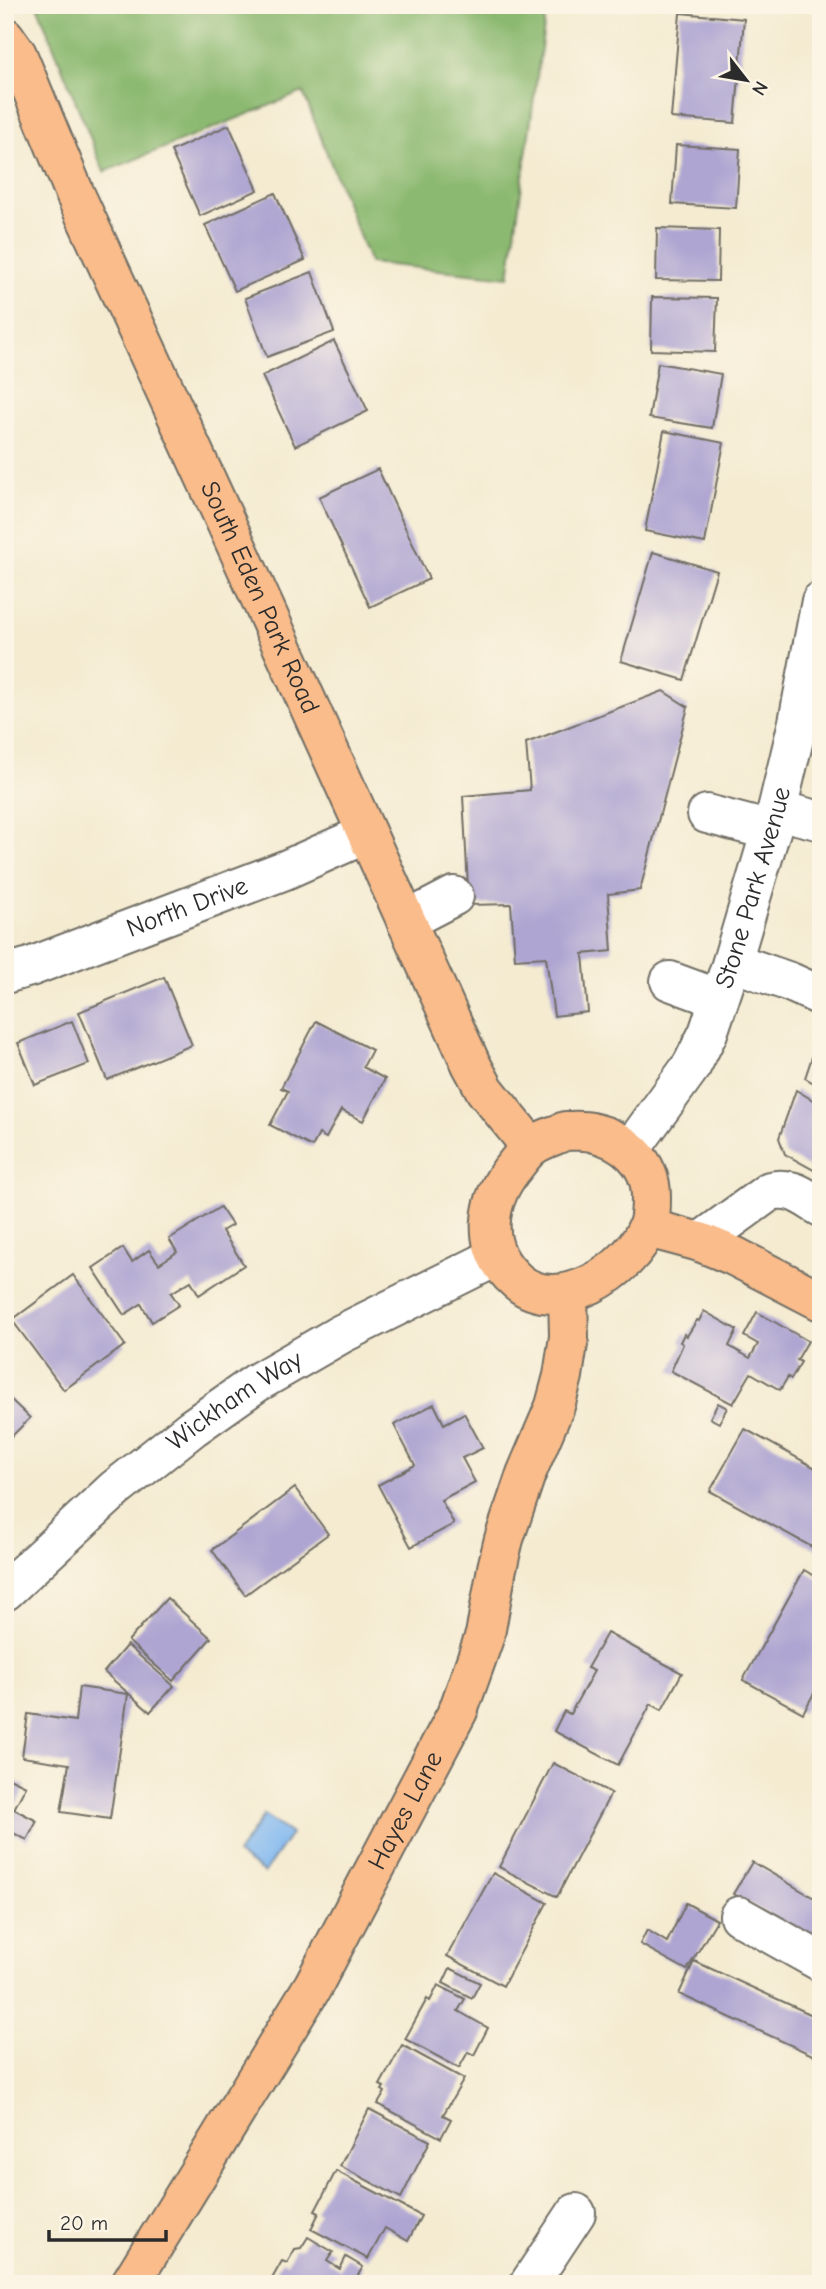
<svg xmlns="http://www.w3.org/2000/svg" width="826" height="2289" viewBox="0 0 826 2289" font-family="'Comic Neue',sans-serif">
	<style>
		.forest { fill: #8cb971; stroke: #5c724e; stroke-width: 2 }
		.water { fill: #81b8f0; stroke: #56728e; stroke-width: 2 }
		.building { fill: #aea5d2 }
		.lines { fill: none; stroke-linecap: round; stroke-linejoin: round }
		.minor-casing { stroke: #716e65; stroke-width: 42 }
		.major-casing { stroke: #716e65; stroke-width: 42 }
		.minor { stroke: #fff; stroke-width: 38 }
		.major { stroke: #f9bc8a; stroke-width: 38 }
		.labels { text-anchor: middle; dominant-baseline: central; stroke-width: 5; stroke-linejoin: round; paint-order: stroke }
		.street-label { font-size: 26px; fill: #2b2b2b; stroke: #fcf5e5 }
	</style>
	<rect width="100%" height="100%" fill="#fcf5e5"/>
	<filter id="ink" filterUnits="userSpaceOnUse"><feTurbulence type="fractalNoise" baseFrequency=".0143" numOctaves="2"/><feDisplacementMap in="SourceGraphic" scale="14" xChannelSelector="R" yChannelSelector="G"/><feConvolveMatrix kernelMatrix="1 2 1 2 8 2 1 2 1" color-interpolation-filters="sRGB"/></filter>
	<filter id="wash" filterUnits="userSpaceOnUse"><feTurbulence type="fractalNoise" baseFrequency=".00686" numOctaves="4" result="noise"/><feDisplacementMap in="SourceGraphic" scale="28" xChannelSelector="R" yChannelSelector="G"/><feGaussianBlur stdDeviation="1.57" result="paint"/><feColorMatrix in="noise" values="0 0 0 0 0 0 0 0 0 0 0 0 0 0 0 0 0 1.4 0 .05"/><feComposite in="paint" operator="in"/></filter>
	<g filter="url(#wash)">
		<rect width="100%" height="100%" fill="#f4ebd1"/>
		<polygon class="forest" points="37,5 547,5 509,277 370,263 303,92 104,172"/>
		<polygon class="water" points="264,1815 291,1834 264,1873 237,1854"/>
		<g id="blocks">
			<g class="building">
				<polygon points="680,13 744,19 735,123 671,118"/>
				<polygon points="229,125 258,190 200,216 171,151"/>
				<polygon points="676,145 740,149 736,208 672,204"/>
				<polygon points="275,193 305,260 235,291 205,225"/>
				<polygon points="657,228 719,230 718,281 656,280"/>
				<polygon points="312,272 334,332 267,357 245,298"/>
				<polygon points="652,297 717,298 715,352 651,350"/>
				<polygon points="334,341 368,411 295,446 262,376"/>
				<polygon points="658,363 721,374 712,428 649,418"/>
				<polygon points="664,431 724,443 705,543 645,531"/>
				<polygon points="378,469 429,579 370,607 319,497"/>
				<polygon points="653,552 717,571 684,680 621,661"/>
				<polygon points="663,691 688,707 640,890 608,894 612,951 583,954 588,1012 554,1016 546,957 515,959 511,904 469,905 463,796 530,790 526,743"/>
				<polygon points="164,977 192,1045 107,1080 79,1012"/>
				<polygon points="72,1021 89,1064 35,1085 18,1043"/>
				<polygon points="316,1021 372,1050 363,1067 385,1079 363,1121 341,1110 326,1138 319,1134 312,1147 270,1125 288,1091 281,1088"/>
				<polygon points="820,1033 821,1033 821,1087 805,1078"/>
				<polygon points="796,1090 821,1105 821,1174 785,1154 779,1138"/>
				<polygon points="220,1207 232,1225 222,1231 244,1265 199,1295 191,1281 171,1293 179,1305 152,1322 141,1304 124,1315 93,1268 123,1248 132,1262 149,1250 159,1264 177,1252 169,1239"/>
				<polygon points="73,1275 125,1345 64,1390 12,1320"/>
				<polygon points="704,1311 737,1330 729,1346 750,1358 758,1344 744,1336 757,1312 808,1341 797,1360 801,1362 791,1379 788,1377 780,1390 751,1373 733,1404 671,1371 683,1344 680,1342 684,1334 687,1336 697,1320 699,1321"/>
				<polygon points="5,1394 30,1418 5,1443"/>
				<polygon points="718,1403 727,1408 719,1423 710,1418"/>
				<polygon points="434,1404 444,1424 464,1413 483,1448 462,1458 475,1482 441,1500 454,1524 411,1547 378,1485 415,1465 394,1425"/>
				<polygon points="745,1429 821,1471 821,1552 710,1491"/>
				<polygon points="295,1488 328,1534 245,1595 212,1550"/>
				<polygon points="804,1570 821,1580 821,1681 803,1713 743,1680"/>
				<polygon points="167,1598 211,1638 173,1681 128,1641"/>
				<polygon points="607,1633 682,1673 662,1710 651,1704 618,1765 554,1731 564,1711 570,1714 594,1671 587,1668"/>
				<polygon points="127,1645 174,1686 150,1712 104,1672"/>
				<polygon points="79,1687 128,1694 110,1819 61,1812 69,1764 22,1757 28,1714 75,1721"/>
				<polygon points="553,1763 611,1793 557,1897 499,1867"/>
				<polygon points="5,1776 26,1786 14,1809 37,1821 27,1840 5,1829"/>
				<polygon points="752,1862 821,1902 821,1944 733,1894"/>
				<polygon points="493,1873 547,1903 503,1986 447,1956"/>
				<polygon points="686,1903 717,1920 687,1970 640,1944 647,1930 667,1942"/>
				<polygon points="694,1961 821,2019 821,2059 679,1994"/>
				<polygon points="450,1968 480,1983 472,1998 443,1983"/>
				<polygon points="438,1985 465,1999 458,2011 488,2028 474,2055 468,2052 459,2068 405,2039 427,1999 430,2001"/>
				<polygon points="402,2045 464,2079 443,2115 451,2119 441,2138 378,2104 385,2092 382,2090 384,2087 380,2085"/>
				<polygon points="369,2109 430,2141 401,2198 340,2166"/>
				<polygon points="336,2171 421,2216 408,2241 385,2228 368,2259 311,2229 319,2213 315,2211"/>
				<polygon points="308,2237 333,2252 327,2261 340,2269 346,2257 363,2267 356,2278 359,2279 356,2284 269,2284 282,2261 287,2263 295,2249 301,2248"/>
			</g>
		</g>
	</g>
	<g filter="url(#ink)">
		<use href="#blocks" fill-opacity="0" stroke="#716e65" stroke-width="2"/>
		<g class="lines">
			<defs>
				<g id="minor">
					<polyline points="777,810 821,821"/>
					<polyline points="707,814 771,831"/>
					<polyline points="406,921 454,896"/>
					<polyline points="732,962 790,982 821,996"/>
					<path id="s1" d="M5 974 30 967 285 870 366 834"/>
					<polyline points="670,981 719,999"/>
					<path id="s2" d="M631 1149 692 1065 708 1033 732 962 777 810 798 722 821 601"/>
					<path d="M700 1242 770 1191C792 1186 802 1196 821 1207"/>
					<path id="s3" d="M5 1591 115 1489 192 1428 256 1383 341 1334 496 1257"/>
					<polyline points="739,1916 821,1962"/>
					<polyline points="529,2284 576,2213"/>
				</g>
				<g id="major">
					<path id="s4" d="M5 37 17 54 75 194 238 549 471 1064 485 1090 531 1147"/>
					<path d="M565 1131C573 1131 583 1130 591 1132 624 1139 651 1162 651 1196 651 1206 651 1219 647 1228 630 1271 558 1317 517 1281 478 1247 486 1199 517 1163 521 1158 526 1151 531 1147 540 1140 554 1136 565 1131Z"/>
					<polyline points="648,1228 700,1242 734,1256 821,1301"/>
					<path id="s5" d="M130 2284 313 1986 458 1711 485 1635 497 1568 504 1539 526 1474 555 1406 563 1376 569 1337 568 1294"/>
				</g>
			</defs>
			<use href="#minor" class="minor-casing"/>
			<use href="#major" class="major-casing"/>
			<use href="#minor" class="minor"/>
			<use href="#major" class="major"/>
		</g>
	</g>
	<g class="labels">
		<g class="street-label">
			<text stroke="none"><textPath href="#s4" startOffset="616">South Eden Park Road</textPath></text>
			<text stroke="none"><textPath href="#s2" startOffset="292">Stone Park Avenue</textPath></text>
			<text stroke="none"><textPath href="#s1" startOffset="194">North Drive</textPath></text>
			<text stroke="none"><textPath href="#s3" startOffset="299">Wickham Way</textPath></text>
			<text stroke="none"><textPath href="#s5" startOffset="548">Hayes Lane</textPath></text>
		</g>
	</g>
	<rect width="826" height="2289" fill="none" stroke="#fcf5e5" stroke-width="28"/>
	<g transform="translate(746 80) rotate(121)" stroke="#fcf5e5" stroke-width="5" paint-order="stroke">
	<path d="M0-5L12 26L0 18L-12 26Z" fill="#2b2b2b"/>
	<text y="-10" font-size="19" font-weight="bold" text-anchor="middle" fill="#2b2b2b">N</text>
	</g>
	<path d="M49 2230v10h117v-10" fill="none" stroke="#2b2b2b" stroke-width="3.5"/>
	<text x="60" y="2230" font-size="21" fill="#2b2b2b" stroke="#fcf5e5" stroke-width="5" paint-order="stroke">20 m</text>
</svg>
